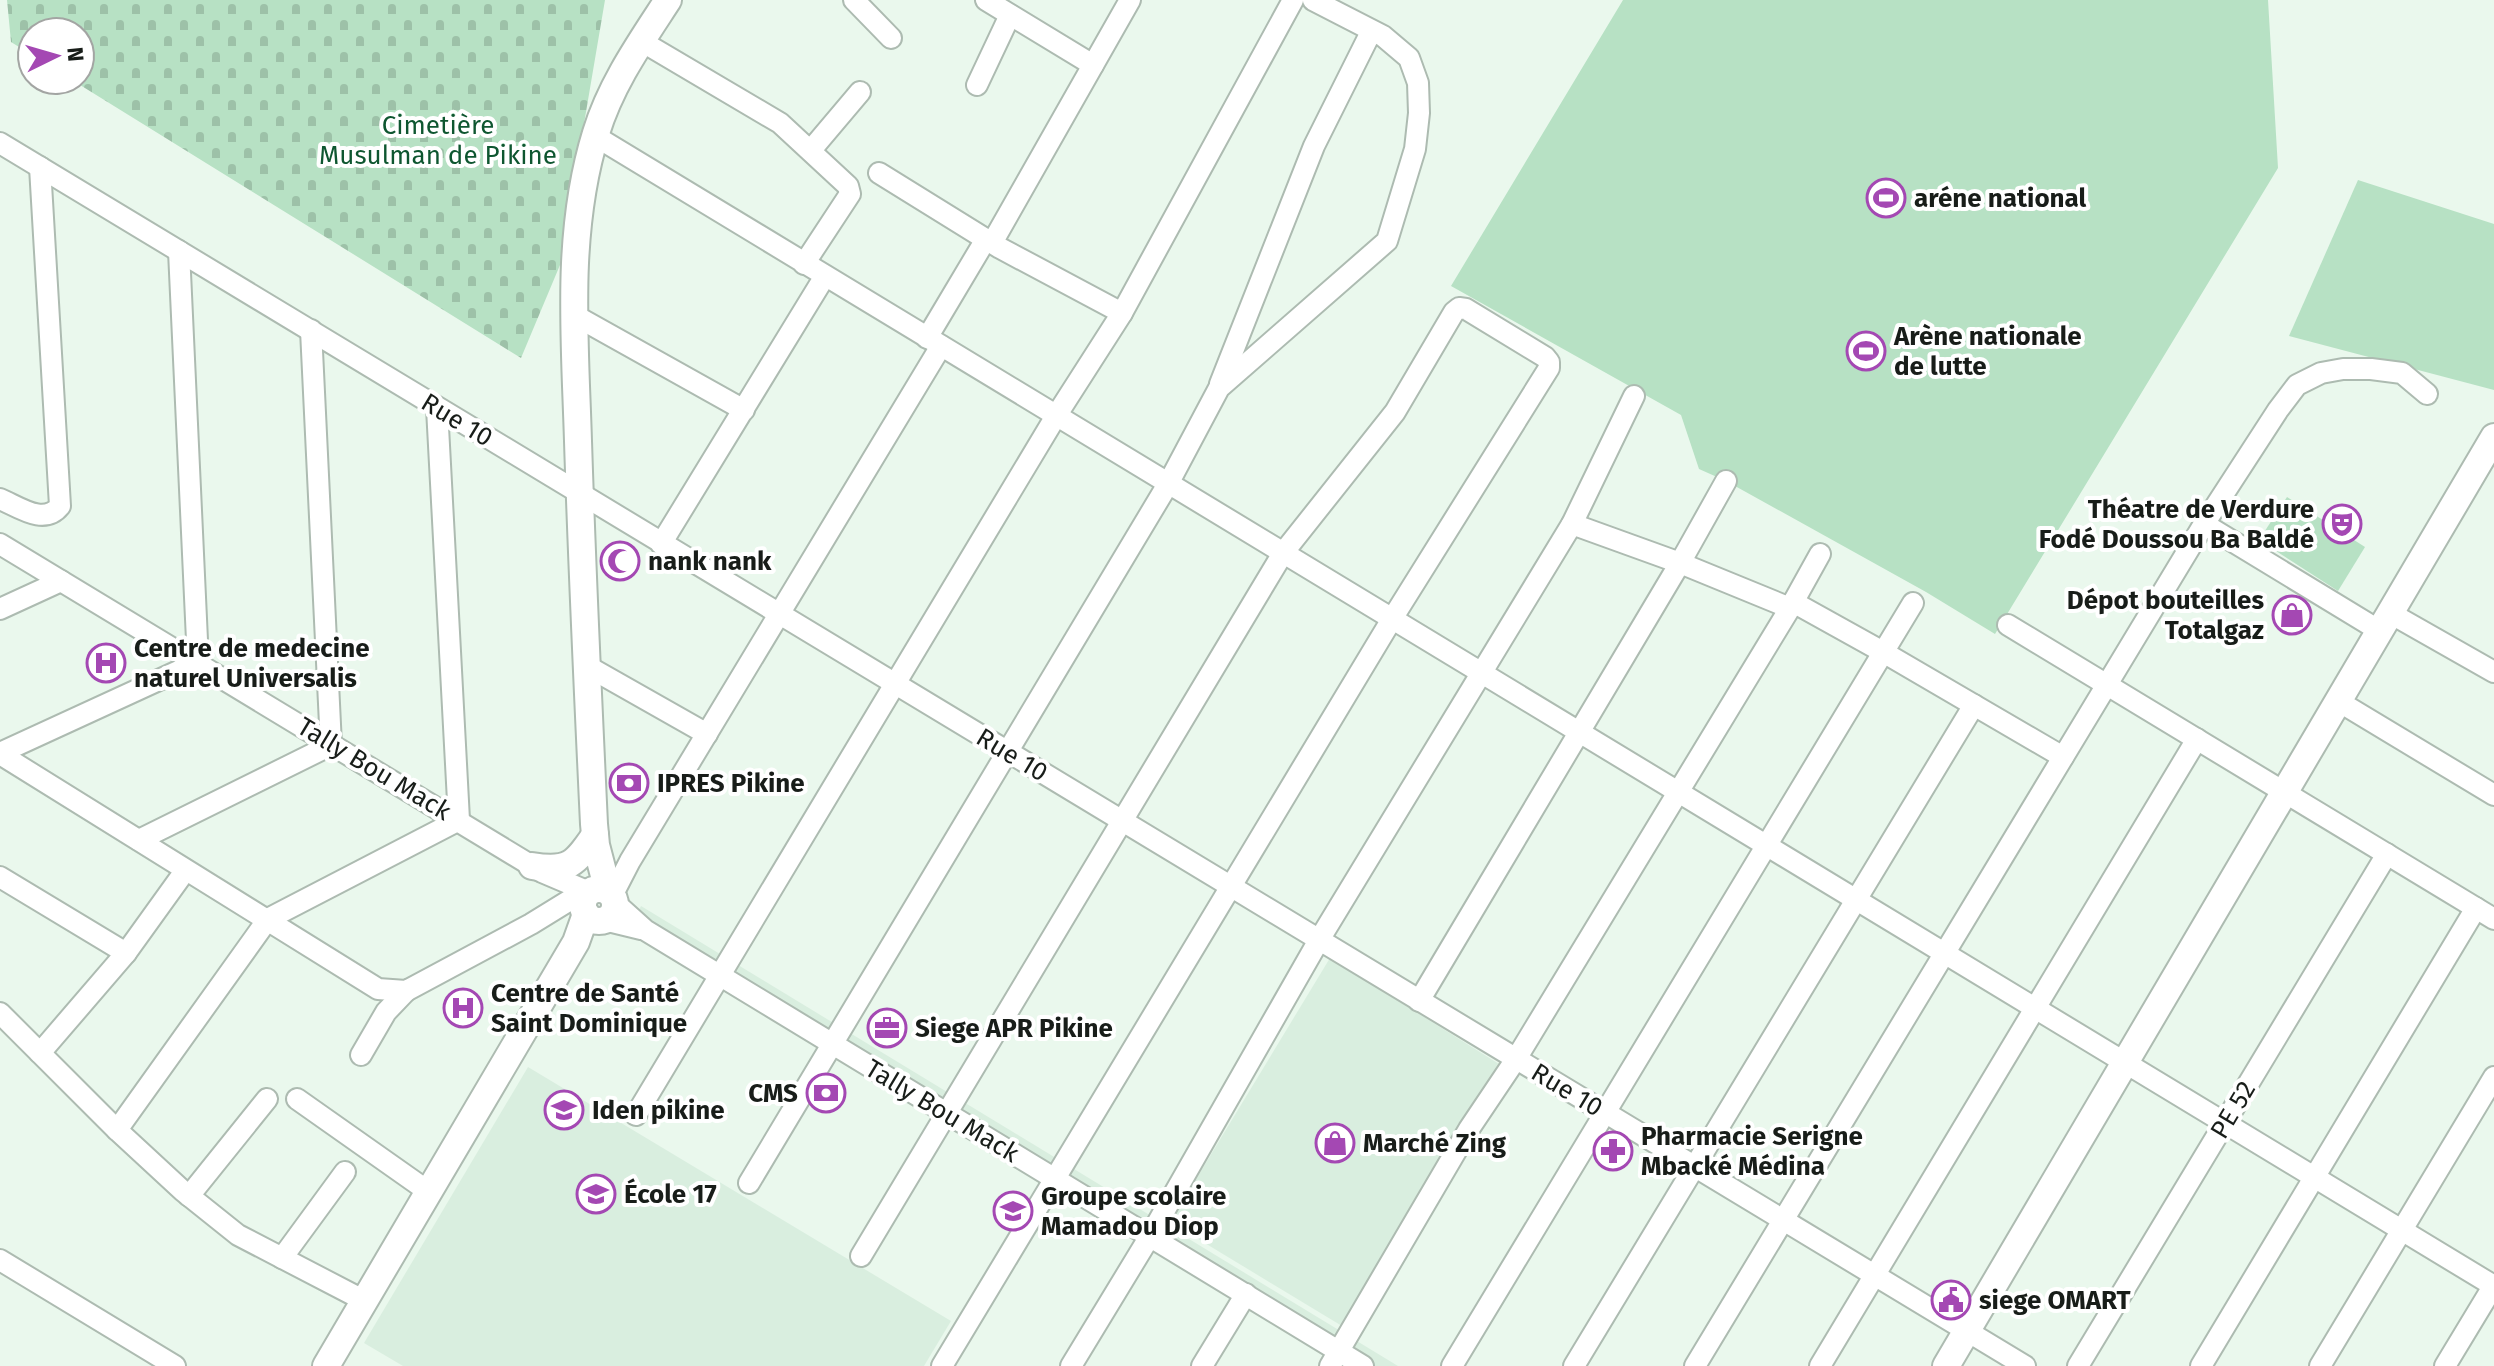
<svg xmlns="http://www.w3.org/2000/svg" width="2494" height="1366" viewBox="0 0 2494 1366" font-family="'Fira Sans',sans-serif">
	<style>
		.built { fill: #d9eedf }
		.grass { fill: #b7e1c4 }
		.cemetery { fill: url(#cemetery-stones) }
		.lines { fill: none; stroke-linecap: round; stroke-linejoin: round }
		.minor-casing { stroke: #adbbb1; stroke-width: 24 }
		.tertiary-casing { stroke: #adbbb1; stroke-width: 30 }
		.minor { stroke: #fff; stroke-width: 20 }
		.tertiary { stroke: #fff; stroke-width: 26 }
		.labels { text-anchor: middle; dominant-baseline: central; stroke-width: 8; stroke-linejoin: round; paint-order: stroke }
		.park-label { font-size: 26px; fill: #0e5630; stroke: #fff }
		.poi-label { font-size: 26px; font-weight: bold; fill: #181d19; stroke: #fff; text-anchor: start }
		.street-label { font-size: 26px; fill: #181d19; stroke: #fff }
	</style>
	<defs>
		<pattern id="cemetery-stones" width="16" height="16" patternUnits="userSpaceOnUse" patternTransform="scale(2)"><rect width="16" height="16" fill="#b7e1c4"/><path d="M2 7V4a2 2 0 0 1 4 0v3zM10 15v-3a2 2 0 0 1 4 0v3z" fill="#9dc1a8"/></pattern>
	</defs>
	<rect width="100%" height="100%" fill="#eaf8ed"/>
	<g class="built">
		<polygon points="641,906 1398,1366 1343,1366 628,933"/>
		<polygon points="1330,958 1499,1064 1342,1326 1170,1222"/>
		<polygon points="528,1067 951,1321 924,1366 403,1366 364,1343"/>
	</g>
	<g class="grass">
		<polygon points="1623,0 2268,0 2278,168 1995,634 1926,592 1726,481 1699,469 1681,415 1451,286"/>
		<polygon points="2358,180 2494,224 2494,390 2289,336"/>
		<polygon points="2287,497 2365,547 2338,591 2259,540"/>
	</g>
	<polygon class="cemetery" points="7,0 605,0 560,265 521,358 72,80 80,80 80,32 32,32 32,55 11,42"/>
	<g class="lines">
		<defs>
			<g id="minor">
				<polyline points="854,0 891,38"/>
				<polyline points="986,0 1093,65"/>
				<polyline points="641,41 780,123 848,186 850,194 804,264"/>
				<polyline points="977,85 1010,15"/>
				<polyline points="595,136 2494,1286"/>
				<polyline points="0,143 2025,1366"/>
				<polyline points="811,150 860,92"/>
				<polyline points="879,173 1000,248 1122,313"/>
				<polyline points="992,243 1130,0"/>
				<polyline points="574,315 744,410"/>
				<polyline points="927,338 986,239"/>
				<polyline points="1220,384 1314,146 1371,32"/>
				<path d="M0 499C19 507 44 526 60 506L40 167"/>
				<polyline points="1572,524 1680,563 1790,608"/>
				<polyline points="2204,524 2380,631"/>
				<polyline points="0,544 542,872 589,892"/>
				<polyline points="661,544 825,276"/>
				<polyline points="1793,602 1883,652 2063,757"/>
				<polyline points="0,609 61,581"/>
				<polyline points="2390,613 2494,672"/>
				<polyline points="2008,625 2494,919"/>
				<polyline points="587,666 707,734"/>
				<polyline points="2338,701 2494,795"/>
				<polyline points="0,753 198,662 179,251"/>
				<polyline points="0,754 378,989 406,991 531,924 570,900"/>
				<polyline points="139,840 331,745 311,330"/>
				<polyline points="0,877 126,953"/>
				<polyline points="612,896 630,861 941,346"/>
				<polyline points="615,903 645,930 1363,1366"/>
				<polyline points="604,920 641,929"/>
				<polyline points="1419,1001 1680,563 1726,481"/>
				<polyline points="0,1013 117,1130 183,1191 238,1235 365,1301"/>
				<polyline points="40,1053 126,953 185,871"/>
				<polyline points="361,1055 386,1012 406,991"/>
				<polyline points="297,1099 429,1192"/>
				<polyline points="636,1115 1056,416 1122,313 1293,0"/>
				<polyline points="117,1130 268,919 459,820 437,408"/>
				<polyline points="749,1183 1168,484 1219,388 1387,241 1415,149 1419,113 1418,83 1409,58 1383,36 1313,0"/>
				<polyline points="189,1196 267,1099"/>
				<polyline points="861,1256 1283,553 1395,412 1454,312 1459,308 1466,309 1545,357 1549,362 1549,368 1392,619 942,1366"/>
				<polyline points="282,1258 345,1172"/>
				<polyline points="0,1260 175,1366"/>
				<polyline points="1071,1366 1150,1236 1319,940 1572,524 1634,396"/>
				<polyline points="1202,1366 1246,1294"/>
				<polyline points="1330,1366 1469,1129 1516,1059 1790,608 1820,554"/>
				<polyline points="1452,1366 1913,603"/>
				<polyline points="1574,1366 1974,705"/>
				<polyline points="1695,1366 2204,524 2278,410 2297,385 2321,373 2343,369 2371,369 2402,373 2427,394"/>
				<polyline points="1820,1366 2197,739"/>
				<polyline points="2078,1366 2387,854"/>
				<polyline points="2201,1366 2476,908"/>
				<polyline points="2320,1366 2494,1077"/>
				<polyline points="2445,1366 2494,1285"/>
			</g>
			<g id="tertiary">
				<path d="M532 866C569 872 575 864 595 835"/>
				<circle cx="599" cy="905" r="16"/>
				<path d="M608 891 596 845 594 824C588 697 582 569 578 441 575 339 565 233 596 133 611 84 640 43 668 0"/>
				<polyline points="326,1366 576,942 586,914"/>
				<polyline points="1946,1366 2494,437"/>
			</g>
		</defs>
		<use href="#minor" class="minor-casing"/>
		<use href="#tertiary" class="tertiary-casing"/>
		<use href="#minor" class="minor"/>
		<use href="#tertiary" class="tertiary"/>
	</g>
	<defs>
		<symbol id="stadium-ring" viewBox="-11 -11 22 22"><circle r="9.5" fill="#fff" stroke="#a448b3" stroke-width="1.5"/><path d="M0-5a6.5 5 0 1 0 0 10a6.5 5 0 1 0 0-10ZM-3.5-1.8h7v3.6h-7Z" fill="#a448b3"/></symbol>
		<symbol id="theatre-ring" viewBox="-11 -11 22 22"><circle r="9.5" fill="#fff" stroke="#a448b3" stroke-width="1.5"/><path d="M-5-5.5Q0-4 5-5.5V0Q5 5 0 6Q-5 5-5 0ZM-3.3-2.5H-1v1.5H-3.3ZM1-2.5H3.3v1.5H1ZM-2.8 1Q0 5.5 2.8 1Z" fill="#a448b3"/></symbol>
		<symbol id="mosque-ring" viewBox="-11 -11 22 22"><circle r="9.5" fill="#fff" stroke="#a448b3" stroke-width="1.5"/><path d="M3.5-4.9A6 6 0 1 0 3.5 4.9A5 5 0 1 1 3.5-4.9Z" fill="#a448b3"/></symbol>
		<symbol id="shop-ring" viewBox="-11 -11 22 22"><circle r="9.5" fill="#fff" stroke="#a448b3" stroke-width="1.5"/><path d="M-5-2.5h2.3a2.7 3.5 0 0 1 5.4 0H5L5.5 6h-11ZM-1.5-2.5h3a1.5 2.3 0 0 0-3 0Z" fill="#a448b3"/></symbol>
		<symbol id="hospital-ring" viewBox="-11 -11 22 22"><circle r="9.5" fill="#fff" stroke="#a448b3" stroke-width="1.5"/><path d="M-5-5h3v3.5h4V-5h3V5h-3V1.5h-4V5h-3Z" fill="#a448b3"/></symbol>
		<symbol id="bank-ring" viewBox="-11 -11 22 22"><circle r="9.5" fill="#fff" stroke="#a448b3" stroke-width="1.5"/><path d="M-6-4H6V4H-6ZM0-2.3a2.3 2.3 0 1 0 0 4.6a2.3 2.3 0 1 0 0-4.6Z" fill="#a448b3"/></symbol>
		<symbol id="office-ring" viewBox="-11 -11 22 22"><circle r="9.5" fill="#fff" stroke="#a448b3" stroke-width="1.5"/><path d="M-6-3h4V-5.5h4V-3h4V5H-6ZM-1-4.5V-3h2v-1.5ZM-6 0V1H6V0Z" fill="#a448b3"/></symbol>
		<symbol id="school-ring" viewBox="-11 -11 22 22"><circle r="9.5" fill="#fff" stroke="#a448b3" stroke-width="1.5"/><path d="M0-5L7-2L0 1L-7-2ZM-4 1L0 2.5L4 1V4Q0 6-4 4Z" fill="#a448b3"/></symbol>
		<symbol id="pharmacy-ring" viewBox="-11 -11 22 22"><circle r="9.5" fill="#fff" stroke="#a448b3" stroke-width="1.5"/><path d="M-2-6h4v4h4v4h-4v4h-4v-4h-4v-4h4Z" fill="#a448b3"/></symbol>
		<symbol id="civic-ring" viewBox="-11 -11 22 22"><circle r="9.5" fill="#fff" stroke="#a448b3" stroke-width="1.5"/><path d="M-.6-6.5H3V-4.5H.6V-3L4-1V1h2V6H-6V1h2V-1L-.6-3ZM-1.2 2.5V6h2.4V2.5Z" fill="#a448b3"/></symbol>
	</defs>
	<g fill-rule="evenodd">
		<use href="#stadium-ring" x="1864" y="176" width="44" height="44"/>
		<use href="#stadium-ring" x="1844" y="329" width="44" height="44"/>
		<use href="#theatre-ring" x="2320" y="502" width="44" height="44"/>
		<use href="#mosque-ring" x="598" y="539" width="44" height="44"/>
		<use href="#shop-ring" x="2270" y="593" width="44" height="44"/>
		<use href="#hospital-ring" x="84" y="641" width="44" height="44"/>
		<use href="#bank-ring" x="607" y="761" width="44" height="44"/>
		<use href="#hospital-ring" x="441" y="986" width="44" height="44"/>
		<use href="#office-ring" x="865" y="1006" width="44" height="44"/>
		<use href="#bank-ring" x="804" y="1071" width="44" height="44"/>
		<use href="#school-ring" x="542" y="1088" width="44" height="44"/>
		<use href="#shop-ring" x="1313" y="1121" width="44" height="44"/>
		<use href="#pharmacy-ring" x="1591" y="1129" width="44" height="44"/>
		<use href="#school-ring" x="574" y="1172" width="44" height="44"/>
		<use href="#school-ring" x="991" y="1189" width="44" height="44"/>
		<use href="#civic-ring" x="1929" y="1278" width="44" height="44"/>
	</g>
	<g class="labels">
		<g class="park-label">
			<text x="438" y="125">Cimetière<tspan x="438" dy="30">Musulman de Pikine</tspan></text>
		</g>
		<g class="poi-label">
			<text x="1914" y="198">aréne national</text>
			<text x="1894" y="336">Arène nationale<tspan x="1894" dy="30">de lutte</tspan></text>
			<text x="2314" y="509" text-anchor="end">Théatre de Verdure<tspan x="2314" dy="30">Fodé Doussou Ba Baldé</tspan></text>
			<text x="648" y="561">nank nank</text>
			<text x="2264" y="600" text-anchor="end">Dépot bouteilles<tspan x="2264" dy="30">Totalgaz</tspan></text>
			<text x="134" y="648">Centre de medecine<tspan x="134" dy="30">naturel Universalis</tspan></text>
			<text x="657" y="783">IPRES Pikine</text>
			<text x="491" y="993">Centre de Santé<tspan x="491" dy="30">Saint Dominique</tspan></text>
			<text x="915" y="1028">Siege APR Pikine</text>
			<text x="798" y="1093" text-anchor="end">CMS</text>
			<text x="592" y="1110">Iden pikine</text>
			<text x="1641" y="1136">Pharmacie Serigne<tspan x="1641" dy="30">Mbacké Médina</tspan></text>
			<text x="1363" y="1143">Marché Zing</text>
			<text x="624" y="1194">École 17</text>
			<text x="1041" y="1196">Groupe scolaire<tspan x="1041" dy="30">Mamadou Diop</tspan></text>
			<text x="1979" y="1300">siege OMART</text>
		</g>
		<g class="street-label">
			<text transform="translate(457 420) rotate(31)">Rue 10</text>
			<text transform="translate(1012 755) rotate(31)">Rue 10</text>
			<text transform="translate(374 769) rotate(31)">Tally Bou Mack</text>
			<text transform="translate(1567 1090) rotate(31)">Rue 10</text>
			<text transform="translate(2233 1110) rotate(-59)">PE 52</text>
			<text transform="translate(942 1111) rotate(31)">Tally Bou Mack</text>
		</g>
	</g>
	<g transform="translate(56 56) rotate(85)"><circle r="38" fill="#ffffff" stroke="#a3a5a3" stroke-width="2"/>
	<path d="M0-6L14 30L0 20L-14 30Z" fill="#a448b3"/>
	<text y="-12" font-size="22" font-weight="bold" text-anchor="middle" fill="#181d19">N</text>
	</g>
</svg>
